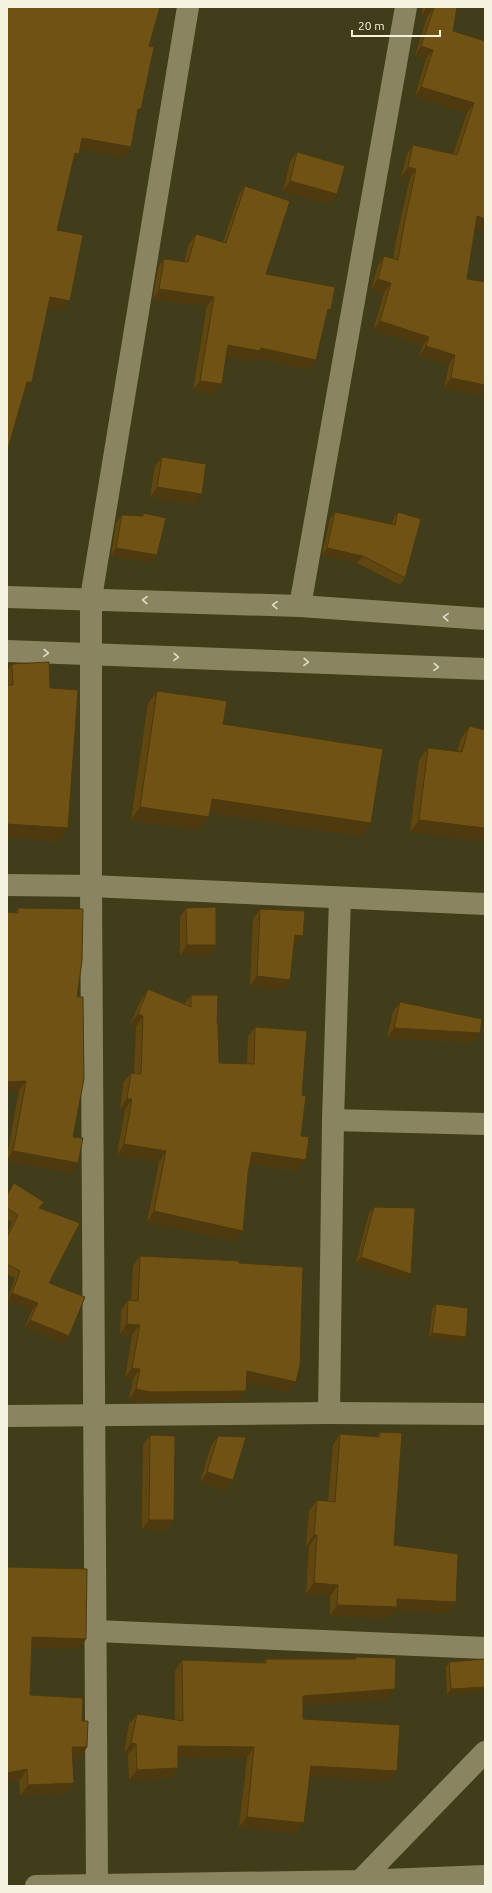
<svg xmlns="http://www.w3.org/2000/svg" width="492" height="1893" viewBox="0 0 492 1893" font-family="Ubuntu,sans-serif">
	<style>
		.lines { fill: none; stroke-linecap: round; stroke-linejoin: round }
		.minor { stroke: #8a8560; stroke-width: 22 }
		.tertiary { stroke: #8a8560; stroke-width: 22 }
		.wall { fill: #604711 }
		.shaded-wall { fill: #4e3a0e }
		.building { fill: #705314; stroke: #4e3a0e }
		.oneway { stroke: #e0ddc6 }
	</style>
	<rect width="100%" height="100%" fill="#413c19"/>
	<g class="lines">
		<g class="minor">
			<polyline points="300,606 406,7"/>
			<polyline points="7,885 91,886 485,904"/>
			<polyline points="333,1120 485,1124"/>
			<polyline points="329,1413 333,1120 340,898"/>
			<polyline points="7,1416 329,1413 485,1414"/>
			<polyline points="96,1631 485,1648"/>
			<polyline points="360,1881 485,1752"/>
			<polyline points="97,1885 91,886 91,598 188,7"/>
			<polyline points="36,1886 360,1881 485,1876"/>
		</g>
		<g class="tertiary">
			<polyline points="7,597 300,606 485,619"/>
			<polyline points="7,651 485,669"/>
		</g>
	</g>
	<g class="wall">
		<polygon points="423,7 457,7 453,31 485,41 475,227 467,279 485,396 444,388 449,365 419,356 423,346 373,330 384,293 371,289 378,266 384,256 393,259 396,240 410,178 401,177 407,154 413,145 453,154 467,113 415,96 426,59 415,56 427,17 421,16"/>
		<polygon points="297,152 337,194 330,204 283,191 290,162"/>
		<polygon points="245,186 266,274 326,316 310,370 255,357 253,361 226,356 215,394 193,390 207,306 153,299 158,268 164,259 184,262 189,244 196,234 223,242 239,195"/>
		<polygon points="162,457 195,504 150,497 155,466"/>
		<polygon points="335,512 392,524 393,520 398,512 405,578 400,585 357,563 322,555 330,519"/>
		<polygon points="143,513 151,563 111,556 116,523 122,515 141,516"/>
		<polygon points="12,664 50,688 59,841 7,837 7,671"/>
		<polygon points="157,691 223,724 371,823 362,836 210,813 200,830 131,820 148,704"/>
		<polygon points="469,726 485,730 485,841 410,832 419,760 428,748 457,752 461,739"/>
		<polygon points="18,908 77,997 72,1173 7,1161 7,1156 19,1090 15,913"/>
		<polygon points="186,908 216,945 210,955 180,955 180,917"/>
		<polygon points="260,909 296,945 294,945 290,980 283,990 250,986 253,919"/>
		<polygon points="148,989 184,1004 191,995 217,1024 219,1063 247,1063 248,1037 255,1027 302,1095 301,1136 298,1171 250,1164 235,1241 147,1222 159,1162 117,1155 125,1110 120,1109 123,1083 131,1073 134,1073 136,1027 130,1024 141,1000"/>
		<polygon points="400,1002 480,1033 473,1042 387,1038 393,1012"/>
		<polygon points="14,1183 39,1208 49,1283 64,1343 25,1327 32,1310 7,1300 15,1278 7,1274 7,1234 12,1222 7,1219 7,1194"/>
		<polygon points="374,1207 406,1280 356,1263 369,1213"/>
		<polygon points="140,1256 239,1263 289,1392 247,1382 239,1401 144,1402 129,1399 133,1379 125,1378 132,1335 120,1334 121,1310 128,1300 131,1300 133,1266"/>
		<polygon points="436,1304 466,1337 462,1342 429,1338 432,1310"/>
		<polygon points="380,1432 394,1545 448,1613 395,1610 389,1618 330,1616 330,1596 306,1594 309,1546 306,1546 309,1511 317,1500 328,1501 333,1445 340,1434 376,1437"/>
		<polygon points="150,1435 174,1520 167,1530 142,1529 143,1445"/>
		<polygon points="218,1436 233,1480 226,1490 200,1482 211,1446"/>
		<polygon points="7,1567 79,1649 32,1647 30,1695 82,1721 87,1747 80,1758 72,1757 74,1783 66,1793 20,1796"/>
		<polygon points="356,1657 388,1699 303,1705 303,1719 389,1781 309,1776 297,1833 239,1827 247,1758 178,1757 178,1768 171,1778 129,1780 128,1754 124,1753 129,1724 137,1714 175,1720 175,1671 182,1660 263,1662 266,1659 354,1659"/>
		<polygon points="485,1659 447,1695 446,1667 449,1662"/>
	</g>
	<g class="shaded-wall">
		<polygon points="427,7 434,8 427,17 421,16"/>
		<polygon points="421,46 433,50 426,59 415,56"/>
		<polygon points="421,87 474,103 467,113 415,96"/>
		<polygon points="138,109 141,109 134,119"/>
		<polygon points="82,138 131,147 123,158 75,148"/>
		<polygon points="75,153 79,154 72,164"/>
		<polygon points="408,167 416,169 410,178 401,177"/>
		<polygon points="290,181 337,194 330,204 283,191"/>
		<polygon points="477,216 485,219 485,231 470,225"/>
		<polygon points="378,279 391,283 384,293 371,289"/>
		<polygon points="159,289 214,297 207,306 153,299"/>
		<polygon points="50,297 70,301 63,311 43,307"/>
		<polygon points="328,309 331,310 324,319"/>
		<polygon points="380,321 429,337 423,346 373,330"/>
		<polygon points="228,345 261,348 316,360 310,370 255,357 253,361 222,355"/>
		<polygon points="426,346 455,355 449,365 419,356"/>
		<polygon points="451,378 485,385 485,396 444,388"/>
		<polygon points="200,381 222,384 215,394 193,390"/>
		<polygon points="27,382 32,382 25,393 20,392"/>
		<polygon points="157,487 202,494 195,504 150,497"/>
		<polygon points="116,548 157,555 151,563 111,556"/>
		<polygon points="327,548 363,556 357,563 322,555"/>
		<polygon points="212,799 371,823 362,836 203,812"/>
		<polygon points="140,807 209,817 200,830 131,820"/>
		<polygon points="419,820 485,828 485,841 410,832"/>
		<polygon points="7,824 68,828 59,841 7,837"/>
		<polygon points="295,935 303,936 296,945 288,945"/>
		<polygon points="187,945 216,945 210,955 180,955"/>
		<polygon points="257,976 290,980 283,990 250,986"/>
		<polygon points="138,1014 143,1016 136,1027 130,1024"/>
		<polygon points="394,1028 480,1033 473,1042 387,1038"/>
		<polygon points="26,1081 19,1090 7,1091 7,1082"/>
		<polygon points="127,1099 132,1099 125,1110 120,1109"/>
		<polygon points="124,1144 166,1151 159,1162 117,1155"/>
		<polygon points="13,1151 78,1163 72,1173 7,1161 7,1159"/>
		<polygon points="252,1152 306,1160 298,1171 245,1163"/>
		<polygon points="154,1211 243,1231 235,1241 147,1222"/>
		<polygon points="361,1257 411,1274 406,1280 356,1263"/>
		<polygon points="12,1293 38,1303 32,1310 7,1300"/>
		<polygon points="30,1320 69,1336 64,1343 25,1327"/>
		<polygon points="127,1324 140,1325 132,1335 120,1334"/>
		<polygon points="432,1333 466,1337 462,1342 429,1338"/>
		<polygon points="132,1368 140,1369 133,1379 125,1378"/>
		<polygon points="247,1371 296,1382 289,1392 240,1381"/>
		<polygon points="136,1389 246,1391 239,1401 144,1402 129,1399"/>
		<polygon points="207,1472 233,1480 226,1490 200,1482"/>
		<polygon points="149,1520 174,1520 167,1530 142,1529"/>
		<polygon points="314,1535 317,1535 309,1546 306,1546"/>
		<polygon points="314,1583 338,1585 330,1596 306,1594"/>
		<polygon points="397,1599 456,1602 448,1613 395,1610 389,1618 330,1616 337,1605"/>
		<polygon points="32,1637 86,1639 79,1649 25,1647"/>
		<polygon points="485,1687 485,1692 447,1695 451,1689"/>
		<polygon points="395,1689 388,1699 296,1706 303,1696"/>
		<polygon points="131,1743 136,1744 128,1754 124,1753"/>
		<polygon points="178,1746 254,1747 247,1758 170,1757"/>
		<polygon points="72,1747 87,1747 80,1758 65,1757"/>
		<polygon points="311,1766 397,1771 389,1781 303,1776"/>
		<polygon points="178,1768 171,1778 129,1780 137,1770"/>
		<polygon points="27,1769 20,1780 7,1782 7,1773"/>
		<polygon points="74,1783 66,1793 20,1796 28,1785"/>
		<polygon points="247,1817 304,1823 297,1833 239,1827"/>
	</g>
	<g class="building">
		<polygon points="7,7 160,7 149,46 154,47 141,109 138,109 131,147 82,138 79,154 75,153 57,230 83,235 70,301 50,297 32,382 27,382 7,452"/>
		<polygon points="430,7 457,7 453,31 485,41 485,219 477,216 467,279 485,282 485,385 451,378 455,355 426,346 429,337 380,321 391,283 378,279 384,256 398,260 403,230 416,169 408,167 413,145 457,155 474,103 421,87 433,50 421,46 434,8"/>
		<polygon points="297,152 345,166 337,194 290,181"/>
		<polygon points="245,186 290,201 266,274 335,287 331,310 328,309 316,360 261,348 260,351 228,345 222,384 200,381 214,297 159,289 164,259 188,262 196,234 226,243"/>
		<polygon points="162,457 206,464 202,494 157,487"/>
		<polygon points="335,512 395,525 398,512 421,519 405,578 363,556 327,548"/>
		<polygon points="143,513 166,518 157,555 116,548 122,515 143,516"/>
		<polygon points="49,662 50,688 78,690 68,828 7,824 7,685 13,685 12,664"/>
		<polygon points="157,691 227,701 223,724 383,749 371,823 212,799 209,817 140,807"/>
		<polygon points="469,726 485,730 485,828 419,820 428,748 462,752"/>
		<polygon points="216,907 216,945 187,945 186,908"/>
		<polygon points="18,908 83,909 82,961 77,997 83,997 84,1079 73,1137 83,1138 78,1163 13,1151 26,1081 7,1082 7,912 18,913"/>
		<polygon points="260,909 305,911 303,936 295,935 290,980 257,976"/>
		<polygon points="148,989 191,1007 191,995 218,995 217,1024 218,1024 219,1063 254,1064 255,1027 307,1031 302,1095 306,1096 301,1136 309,1137 306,1160 252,1152 248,1173 243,1231 154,1211 166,1151 124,1144 132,1099 127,1099 131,1073 141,1074 143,1016 138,1014"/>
		<polygon points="400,1002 482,1019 480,1033 394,1028"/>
		<polygon points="14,1183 44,1202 39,1208 80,1223 49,1283 85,1297 69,1336 30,1320 38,1303 12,1293 20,1271 7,1264 7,1237 18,1215 7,1208 7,1195"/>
		<polygon points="374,1207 415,1208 411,1274 361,1257"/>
		<polygon points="140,1256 239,1261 239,1263 303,1267 300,1365 296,1382 247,1371 246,1391 151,1392 136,1389 140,1369 132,1368 140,1325 127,1324 128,1300 138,1301"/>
		<polygon points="436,1304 468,1308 466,1337 432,1333"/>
		<polygon points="380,1432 402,1433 394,1545 458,1554 456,1602 397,1599 397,1607 337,1605 338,1585 314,1583 317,1535 314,1535 317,1500 335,1502 340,1434 379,1437"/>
		<polygon points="150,1435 175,1436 174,1520 149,1520"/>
		<polygon points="218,1436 246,1437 233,1480 207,1472"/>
		<polygon points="7,1567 87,1569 86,1639 32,1637 30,1695 83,1698 82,1721 88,1721 87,1747 72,1747 74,1783 28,1785 27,1769 7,1773"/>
		<polygon points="356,1657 396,1658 395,1689 303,1696 303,1719 400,1725 397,1771 311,1766 304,1823 247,1817 254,1747 178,1746 178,1768 137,1770 136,1744 131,1743 137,1714 183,1721 182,1660 266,1663 266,1659 356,1659"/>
		<polygon points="485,1659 485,1687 451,1689 449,1662"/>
	</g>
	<defs><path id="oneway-chevron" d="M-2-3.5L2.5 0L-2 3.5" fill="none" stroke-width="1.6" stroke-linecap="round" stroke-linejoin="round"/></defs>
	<g class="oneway">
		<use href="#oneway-chevron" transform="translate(145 600) rotate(-178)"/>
		<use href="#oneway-chevron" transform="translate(275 605) rotate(-178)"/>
		<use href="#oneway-chevron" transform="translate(446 617) rotate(-176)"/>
		<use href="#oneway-chevron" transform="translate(46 653) rotate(2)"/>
		<use href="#oneway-chevron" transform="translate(176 657) rotate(2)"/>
		<use href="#oneway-chevron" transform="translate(306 662) rotate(2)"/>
		<use href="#oneway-chevron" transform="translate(436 667) rotate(2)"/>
	</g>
	<rect width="492" height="1893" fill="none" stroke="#f5f3df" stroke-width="16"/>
	<path d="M352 30v6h88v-6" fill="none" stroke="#f5f3df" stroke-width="2"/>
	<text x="358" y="30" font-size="12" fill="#f5f3df" stroke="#413c19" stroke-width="3" paint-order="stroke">20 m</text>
</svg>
